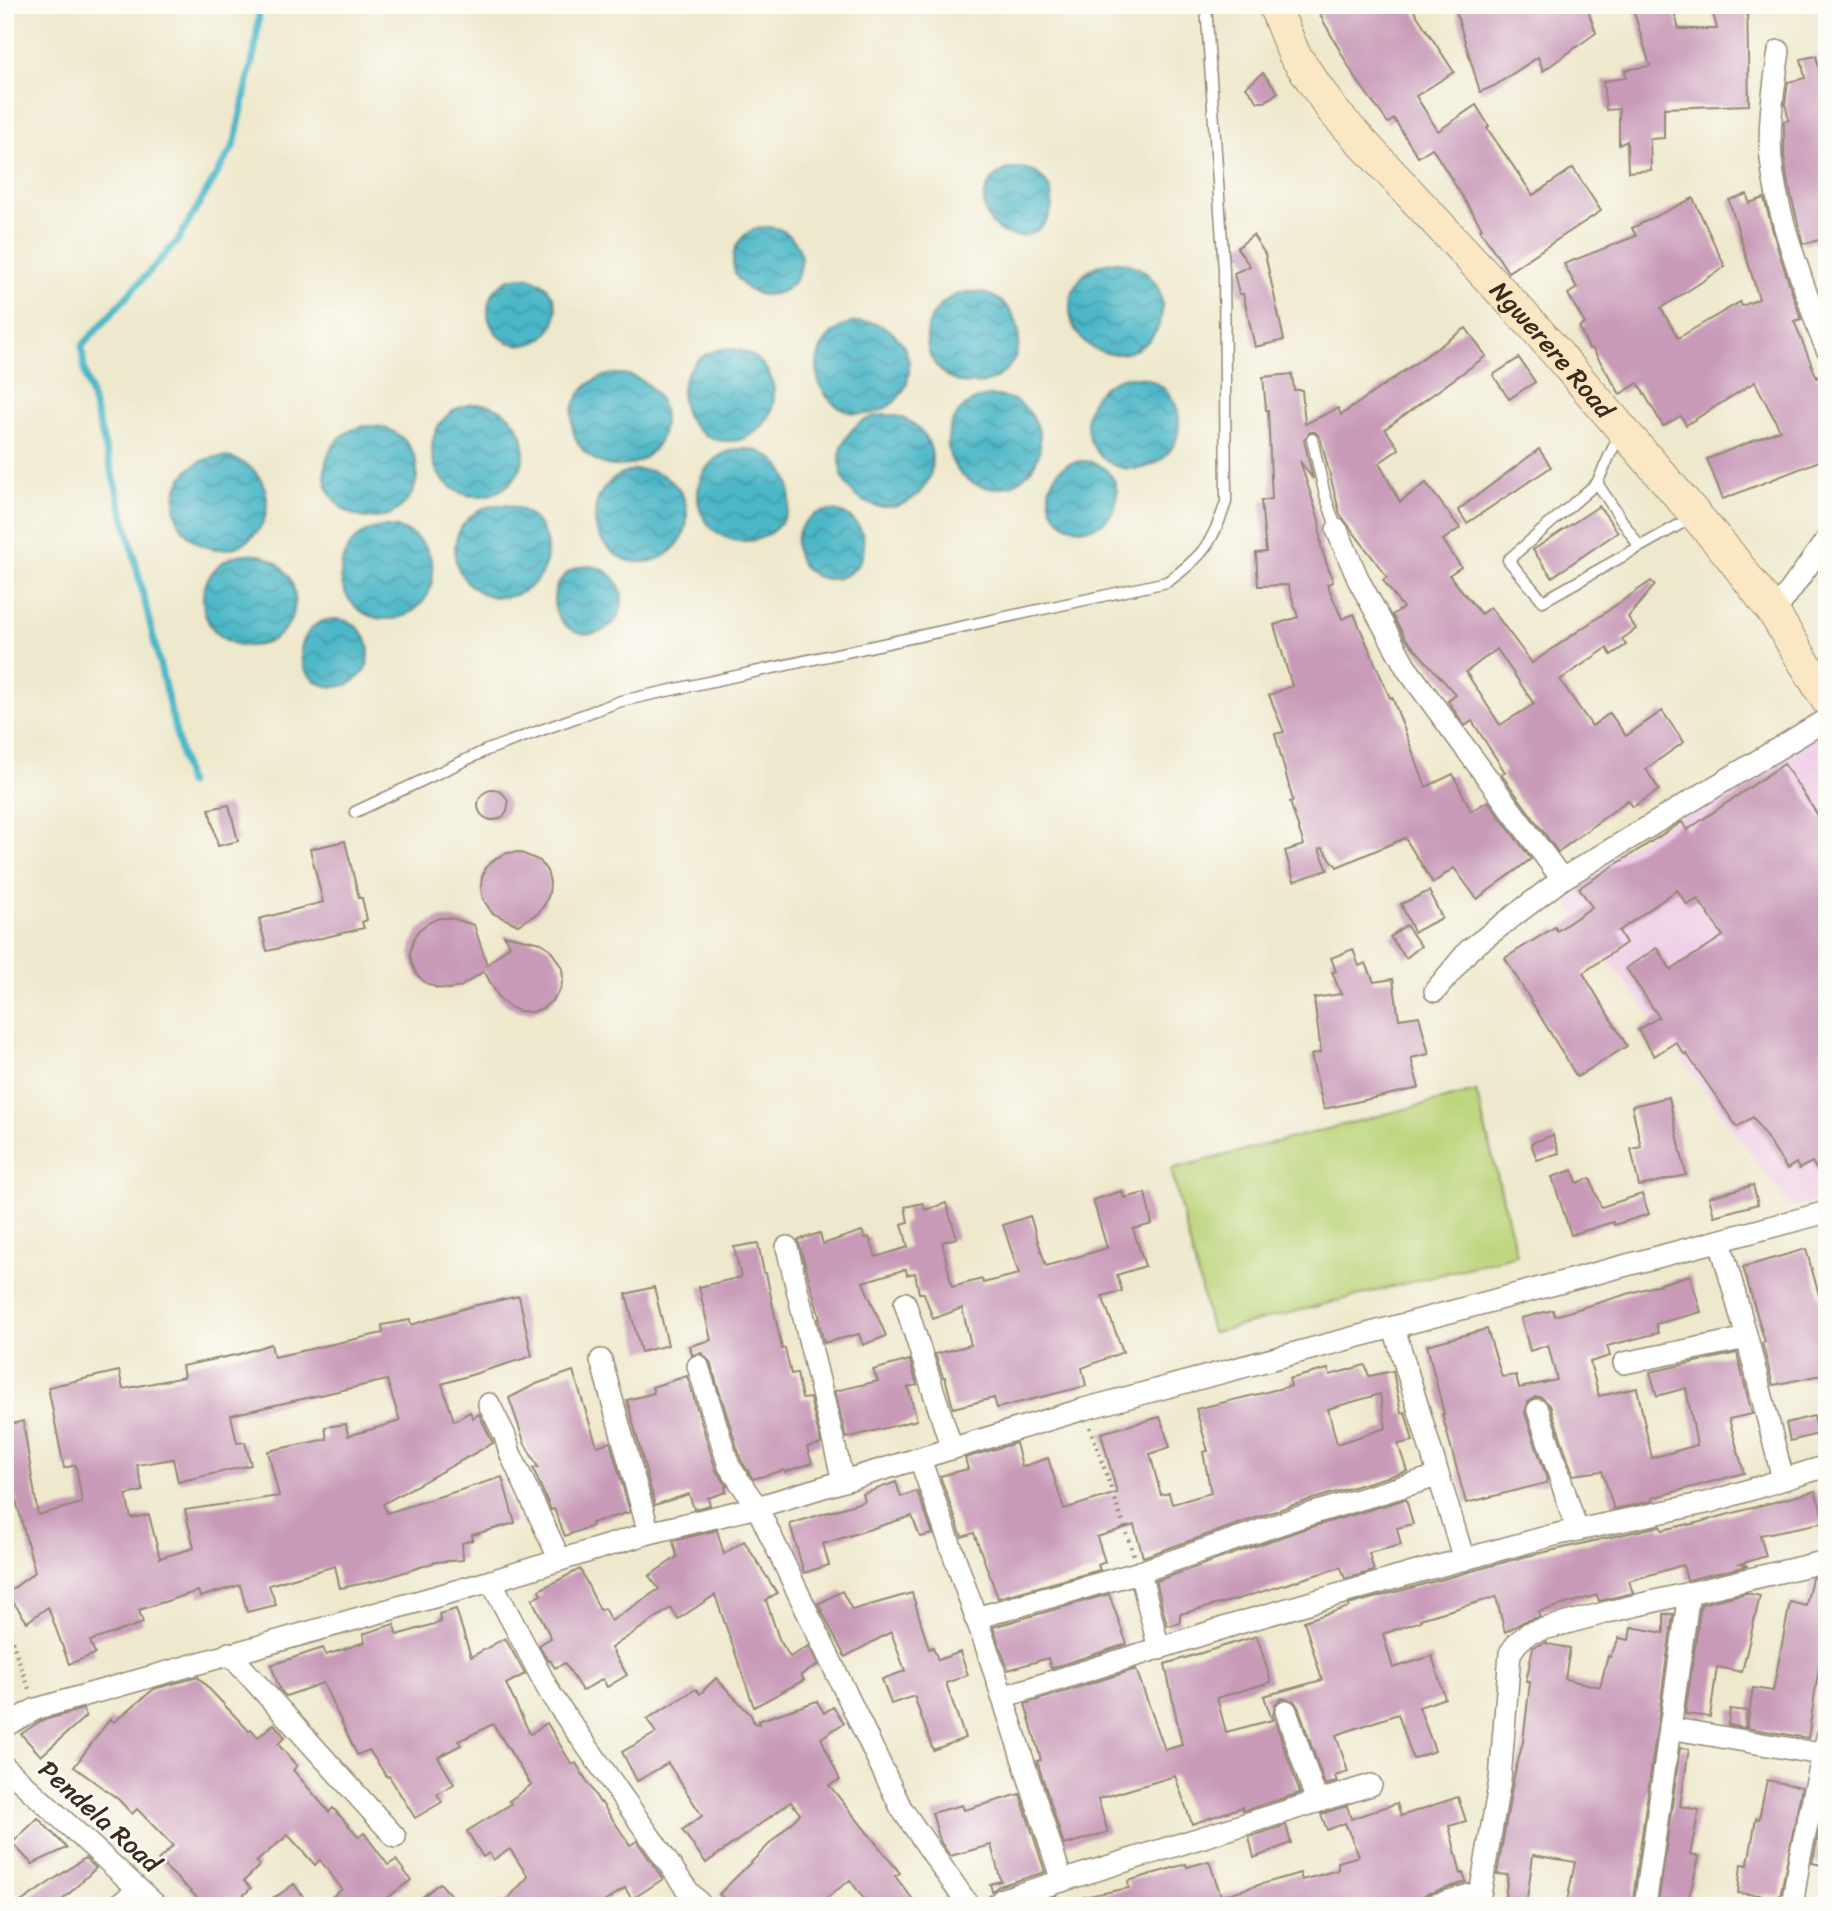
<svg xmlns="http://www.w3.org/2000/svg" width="1832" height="1911" viewBox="0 0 1832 1911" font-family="Sriracha,sans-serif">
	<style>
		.built { fill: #efd0e7 }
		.green { fill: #bad377; stroke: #7a7e4a; stroke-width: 2 }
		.water { fill: url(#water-waves); stroke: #447073; stroke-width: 2 }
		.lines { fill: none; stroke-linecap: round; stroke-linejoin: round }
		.stream { stroke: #4cb7c8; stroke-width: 7 }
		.building { fill: #c89ab8; fill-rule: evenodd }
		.lane-casing { stroke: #948975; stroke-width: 13 }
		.street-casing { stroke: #948975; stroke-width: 24 }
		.secondary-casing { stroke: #948975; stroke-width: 34 }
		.path { stroke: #948975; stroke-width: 4.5; stroke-dasharray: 2 5; stroke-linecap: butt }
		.lane { stroke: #fff; stroke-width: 10 }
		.street { stroke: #fff; stroke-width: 21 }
		.secondary { stroke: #fbe7c3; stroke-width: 32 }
		.labels { text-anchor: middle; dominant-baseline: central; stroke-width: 5; stroke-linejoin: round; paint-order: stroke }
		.street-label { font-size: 26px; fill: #3b2a1e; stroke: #fdfcf7 }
	</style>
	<defs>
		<pattern id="water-waves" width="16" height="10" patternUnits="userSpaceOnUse" patternTransform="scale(1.75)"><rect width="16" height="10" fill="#4cb7c8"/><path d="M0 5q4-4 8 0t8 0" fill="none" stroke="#4095a2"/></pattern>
	</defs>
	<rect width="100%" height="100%" fill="#fdfcf7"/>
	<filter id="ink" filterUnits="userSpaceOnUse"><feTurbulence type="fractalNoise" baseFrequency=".0143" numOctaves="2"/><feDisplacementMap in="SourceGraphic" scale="14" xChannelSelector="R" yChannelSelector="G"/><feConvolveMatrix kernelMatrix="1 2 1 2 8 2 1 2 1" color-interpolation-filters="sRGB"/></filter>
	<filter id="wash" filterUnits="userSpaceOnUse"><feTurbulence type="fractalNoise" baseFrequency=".00686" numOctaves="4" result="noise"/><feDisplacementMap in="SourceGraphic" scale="28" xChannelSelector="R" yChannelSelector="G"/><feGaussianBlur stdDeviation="1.57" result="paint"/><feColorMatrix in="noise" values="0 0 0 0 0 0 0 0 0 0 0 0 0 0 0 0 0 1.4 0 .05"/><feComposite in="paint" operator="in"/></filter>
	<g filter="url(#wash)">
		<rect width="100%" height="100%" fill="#eee8cc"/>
		<polygon class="built" points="1824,730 1827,734 1827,1199 1791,1208 1558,890"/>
		<polygon class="green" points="1476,1091 1517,1255 1212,1333 1171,1169"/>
		<g class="water">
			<circle cx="1018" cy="202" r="34"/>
			<circle cx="767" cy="261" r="34"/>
			<circle cx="1116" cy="308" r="46"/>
			<circle cx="522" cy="311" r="34"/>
			<circle cx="973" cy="338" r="46"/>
			<circle cx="863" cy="368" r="46"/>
			<circle cx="728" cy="395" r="46"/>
			<circle cx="618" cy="420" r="46"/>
			<circle cx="1133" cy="423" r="46"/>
			<circle cx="994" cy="442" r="46"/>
			<circle cx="478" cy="450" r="46"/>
			<circle cx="886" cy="461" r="46"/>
			<circle cx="371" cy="472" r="46"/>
			<circle cx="744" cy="495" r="46"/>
			<circle cx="221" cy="503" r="46"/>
			<circle cx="1083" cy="495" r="34"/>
			<circle cx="641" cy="516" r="46"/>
			<circle cx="501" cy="551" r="46"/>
			<circle cx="830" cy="545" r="34"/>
			<circle cx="387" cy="573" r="46"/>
			<circle cx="249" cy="600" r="46"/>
			<circle cx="588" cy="600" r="34"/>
			<circle cx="335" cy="653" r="34"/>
		</g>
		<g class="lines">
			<polyline class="stream" points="188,784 130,539 84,369 82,346 178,240 234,145 255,49 260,5"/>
		</g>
		<g id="blocks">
			<g class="building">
				<polygon points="1335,5 1410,5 1454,72 1416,96 1438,131 1476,105 1489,126 1487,128 1533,195 1573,168 1601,211 1508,272 1480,230 1482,228 1432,148 1418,157 1394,119 1388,123 1354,76 1320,15"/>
				<polygon points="1454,5 1586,5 1596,33 1543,71 1538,57 1494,86 1480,92"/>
				<polygon points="1632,5 1672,5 1679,29 1717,29 1711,5 1747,5 1749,105 1664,108 1664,138 1650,139 1651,170 1628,172 1627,141 1619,145 1619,109 1606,110 1603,81 1626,78 1625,70 1650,66"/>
				<polygon points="1816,56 1827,99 1827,238 1803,244 1787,179 1784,155 1784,121 1789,120 1785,104 1788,82 1805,78 1801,59"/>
				<polygon points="1263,73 1278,92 1265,102 1258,102 1246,87"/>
				<polygon points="1747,194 1749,203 1764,198 1778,250 1801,319 1794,321 1817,378 1827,374 1827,458 1723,499 1707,459 1780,430 1755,382 1686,425 1681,416 1663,426 1638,383 1620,394 1592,348 1589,349 1579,327 1585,324 1568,294 1577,288 1564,264 1636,236 1632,228 1693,198 1725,267 1661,308 1678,338 1740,302 1742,306 1759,299 1729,200"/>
				<polygon points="1253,235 1265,254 1284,340 1255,347 1243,294 1239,294 1234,273 1250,266 1237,248"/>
				<path d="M1466 328 1486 356 1385 429 1399 449 1379 463 1400 502 1426 483 1460 528 1443 540 1461 567 1449 575 1481 614 1490 607 1532 663 1651 581 1655 585 1628 617 1636 629 1622 639 1626 645 1611 655 1607 648 1560 680 1592 726 1610 713 1626 736 1662 711 1684 742 1646 769 1659 790 1633 807 1628 800 1558 852 1501 774 1505 772 1472 721 1465 726 1460 719 1448 701 1456 695 1406 639 1392 615 1403 608 1383 580 1387 577 1340 514 1320 437 1315 432H1310L1304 440 1313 479 1300 461 1319 520 1321 547 1333 582 1327 584 1342 619 1354 614 1390 698 1392 697 1426 787 1453 774 1471 811 1488 801 1531 859 1477 899 1454 868 1433 883 1405 838 1337 867 1322 848 1319 849 1328 870 1294 881 1285 851 1304 845 1290 802 1293 801 1275 734 1284 732 1269 695 1292 686 1274 625 1298 617 1288 585 1258 586 1256 553 1266 552 1261 501 1272 499 1268 410H1266L1263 377 1292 374 1294 390H1302L1305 424 1338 408 1341 415ZM1497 649 1534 704 1500 725 1466 672Z"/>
				<polygon points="1519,358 1535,382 1509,399 1493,375"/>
				<polygon points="1539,449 1551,467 1467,523 1458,510"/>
				<polygon points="1599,506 1618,532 1552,577 1533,550"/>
				<polygon points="1784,764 1821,820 1827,816 1827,1186 1812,1162 1799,1169 1796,1163 1787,1169 1753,1117 1737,1127 1686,1053 1684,1054 1676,1042 1654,1056 1638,1030 1659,1017 1626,968 1657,948 1671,970 1723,936 1698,899 1687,905 1677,890 1619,931 1626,943 1583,973 1627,1046 1577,1077 1505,958 1555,927 1557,931 1592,907 1579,888 1682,822 1687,830"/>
				<circle cx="493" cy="805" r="15"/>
				<polygon points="229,805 238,841 218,846 209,809"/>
				<polygon points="345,841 359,898 362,898 367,920 362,922 364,928 267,951 259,919 323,902 310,849"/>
				<polygon points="519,852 540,861 547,871 550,882 549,894 545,904 538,913 518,925 492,913 483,899 481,888 482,877 487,866 496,858 507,853"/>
				<polygon points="1429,891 1442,918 1414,932 1401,904"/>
				<polygon points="439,918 451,918 474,925 487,965 510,945 504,935 541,943 550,949 562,968 563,979 560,990 553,1000 543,1008 532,1012 519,1011 508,1006 499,998 484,971 460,987 449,989 437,988 426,983 417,975 412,964 410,953 413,941 418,931 428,923"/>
				<polygon points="1406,925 1421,946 1406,958 1390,937"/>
				<polygon points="1353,949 1359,966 1366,963 1374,982 1393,979 1399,1019 1419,1016 1429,1054 1411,1058 1419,1088 1324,1109 1311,1055 1321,1052 1314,998 1341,994 1332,972 1336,971 1331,958"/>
				<polygon points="1669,1097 1686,1175 1639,1186 1631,1149 1641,1147 1632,1106"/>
				<polygon points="1553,1135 1559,1153 1537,1160 1531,1143"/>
				<polygon points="1573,1170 1577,1183 1590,1178 1601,1207 1642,1194 1649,1214 1614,1225 1613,1222 1571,1235 1552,1177"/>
				<polygon points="1753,1185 1758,1204 1714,1216 1709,1197"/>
				<polygon points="1122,1191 1124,1198 1145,1193 1152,1224 1133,1229 1145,1266 1117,1275 1122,1291 1102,1296 1123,1352 1082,1368 1086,1386 997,1408 994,1398 953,1408 945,1377 943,1377 935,1354 971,1345 962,1308 933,1319 924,1293 919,1293 915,1273 907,1275 906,1269 863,1282 886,1336 863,1345 859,1334 824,1343 818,1319 820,1319 798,1240 820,1233 823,1244 862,1231 865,1238 869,1237 876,1257 908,1247 902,1224 908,1222 905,1207 923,1203 925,1210 946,1203 957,1238 942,1242 952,1287 982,1279 983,1283 1019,1274 1003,1225 1030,1216 1046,1266 1107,1248 1093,1200"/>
				<polygon points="758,1243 764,1273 766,1273 782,1349 785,1348 791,1374 797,1373 802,1399 810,1398 821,1444 807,1447 812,1463 785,1472 784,1470 753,1479 741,1460 710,1362 702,1353 692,1355 690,1346 711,1340 699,1287 741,1277 734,1247"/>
				<polygon points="1806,1249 1827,1323 1827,1374 1773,1385 1762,1343 1765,1342 1743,1267"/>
				<polygon points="1690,1275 1701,1312 1656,1324 1658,1333 1607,1346 1610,1356 1590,1362 1599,1396 1637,1388 1652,1458 1697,1445 1686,1388 1657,1396 1650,1372 1737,1353 1752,1414 1729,1419 1744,1473 1652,1498 1653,1501 1614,1509 1602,1471 1573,1475 1550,1405 1541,1397 1535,1397 1528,1402 1525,1413 1547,1479 1546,1483 1466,1503 1442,1414 1444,1414 1427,1345 1487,1329 1502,1377 1516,1375 1519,1388 1557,1380 1548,1345 1530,1351 1521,1318 1553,1310 1555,1316"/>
				<polygon points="654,1287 668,1345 641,1352 626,1294"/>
				<path d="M519 1296 532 1356 442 1384 454 1421 470 1412 473 1418 479 1414 493 1443 383 1504 387 1513 502 1477 515 1523 472 1535 473 1540 462 1543 463 1560 436 1562 380 1580 340 1588 335 1566 269 1585 276 1605 247 1612 240 1585 200 1597 198 1591 139 1610 143 1623 90 1641 95 1654 69 1664 48 1607 27 1622 7 1593 35 1572 12 1485H14L5 1426 23 1421 38 1515 82 1503 76 1465 64 1468 48 1387 119 1371 123 1389 184 1377 182 1366 240 1354 271 1344 274 1357 383 1333 382 1325 410 1320 411 1325 472 1306ZM387 1380 400 1421 348 1436 346 1424 325 1427 327 1439 268 1451 279 1496 185 1510 194 1548 160 1558 149 1515 131 1518 126 1495 143 1491 137 1465 173 1459 178 1482 251 1465 245 1442 237 1443 231 1415Z"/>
				<polygon points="910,1360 917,1385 908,1387 917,1420 846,1438 835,1391 878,1381 873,1370"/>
				<path d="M1365 1365 1369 1376 1393 1371 1401 1413 1405 1412 1413 1441 1398 1444 1407 1471 1293 1505 1143 1557 1134 1525 1097 1537 1105 1562 1098 1565 1100 1570 998 1598 974 1533 962 1537 940 1476 968 1469 965 1458 1016 1443 1022 1467 1048 1458 1064 1509 1117 1493 1101 1433 1160 1417 1170 1447 1150 1454 1161 1495 1169 1493 1172 1504 1211 1493 1203 1452 1208 1451 1196 1409 1291 1386 1289 1379 1328 1369 1330 1375ZM1380 1394 1386 1428 1337 1444 1328 1409Z"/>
				<polygon points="573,1371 597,1446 610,1442 630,1512 591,1523 592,1526 565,1536 554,1509 551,1510 540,1485 533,1468 538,1467 525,1444 509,1398 536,1384"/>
				<polygon points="687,1376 716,1470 727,1486 725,1487 726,1492 708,1498 710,1505 694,1509 689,1494 655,1505 627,1400 654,1393 652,1387"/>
				<polygon points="1814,1416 1818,1434 1790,1441 1786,1423"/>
				<polygon points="896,1482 901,1497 917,1491 933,1534 920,1537 912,1516 823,1544 829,1565 804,1573 790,1524 865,1501 863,1494"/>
				<polygon points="1815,1491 1826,1522 1760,1535 1766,1556 1740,1564 1748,1566 1687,1580 1683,1565 1629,1581 1633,1593 1599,1601 1597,1595 1538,1612 1540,1617 1525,1621 1505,1632 1496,1597 1420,1619 1421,1621 1383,1634 1393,1668 1432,1656 1445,1698 1419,1707 1435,1751 1413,1759 1398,1714 1336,1735 1348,1772 1335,1776 1337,1782 1325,1785 1298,1707 1294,1701 1282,1698 1276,1703 1273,1715 1300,1793 1243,1811 1242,1807 1192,1824 1175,1776 1098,1799 1108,1832 1064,1845 1037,1761 1041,1760 1025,1704 1136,1669 1165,1750 1182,1745 1165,1664 1257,1636 1271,1682 1217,1698 1226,1732 1272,1720 1264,1696 1322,1680 1304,1621 1349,1607 1348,1605 1523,1557 1660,1526 1662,1530 1689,1524 1689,1525"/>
				<polygon points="1406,1499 1413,1524 1397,1528 1401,1545 1369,1553 1374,1571 1345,1579 1341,1567 1235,1600 1180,1614 1180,1623 1167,1626 1156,1581 1301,1530"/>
				<polygon points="717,1530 724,1554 744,1541 777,1593 766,1600 779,1639 790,1657 809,1646 818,1665 801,1675 804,1680 754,1707 715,1595 678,1619 671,1608 611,1648 627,1675 607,1687 603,1679 582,1691 565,1663 555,1668 550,1660 548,1661 539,1645 551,1638 532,1599 541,1595 539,1590 580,1569 600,1610 604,1608 611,1621 659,1589 649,1576 677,1557 673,1541"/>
				<polygon points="1827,1575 1827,1635 1820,1660 1808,1738 1747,1728 1753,1688 1773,1691 1790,1602 1806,1606 1812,1578"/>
				<polygon points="842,1591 852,1610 912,1593 929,1649 933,1647 938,1660 960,1652 968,1675 946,1683 965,1738 933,1750 914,1696 891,1704 882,1679 905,1671 891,1632 845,1657 818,1604"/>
				<polygon points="1746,1593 1760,1596 1742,1672 1717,1667 1710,1717 1685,1714 1701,1604"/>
				<polygon points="1109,1594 1127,1644 1051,1668 1048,1658 1008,1670 993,1627"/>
				<polygon points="456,1609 471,1657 505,1638 525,1674 506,1684 530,1734 547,1723 572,1765 576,1763 600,1803 601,1802 630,1845 637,1841 663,1879 632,1899 625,1888 598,1906 501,1906 528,1877 510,1849 493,1860 489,1853 483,1857 467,1831 511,1804 509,1801 531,1785 493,1724 459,1741 461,1745 438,1757 454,1784 437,1794 442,1802 415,1818 389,1776 387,1777 369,1750 357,1755 323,1683 286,1696 280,1690 271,1665 323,1648 326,1655 365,1642 363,1634 394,1624 397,1635 441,1622 439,1614"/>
				<polygon points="1664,1614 1673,1614 1632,1906 1566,1906 1575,1862 1533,1855 1526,1906 1504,1906 1508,1875 1497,1874 1514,1776 1523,1742 1530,1682 1526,1682 1533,1647 1547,1642 1547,1644 1570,1648 1565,1679 1600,1687 1608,1656 1610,1657 1619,1638 1629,1640 1631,1627 1664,1633"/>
				<polygon points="198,1677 249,1731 251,1729 258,1737 274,1724 285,1737 278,1744 297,1766 293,1770 329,1812 333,1808 359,1837 364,1833 388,1865 396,1860 411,1880 376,1906 321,1906 342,1889 320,1860 315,1865 288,1835 256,1862 260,1865 244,1881 251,1888 232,1906 206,1906 158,1860 173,1846 137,1809 132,1814 118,1799 74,1767 110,1719 114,1722 154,1689"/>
				<polygon points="716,1678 751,1715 754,1723 759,1724 758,1721 817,1701 824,1713 833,1707 844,1723 821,1738 840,1780 829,1785 900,1873 895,1876 918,1906 869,1906 850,1880 816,1906 730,1906 719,1894 800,1814 791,1802 706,1863 682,1830 702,1816 668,1763 637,1781 622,1752 656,1733 647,1719 696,1689 700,1694"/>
				<polygon points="83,1709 86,1716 41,1756 21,1734 41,1721"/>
				<polygon points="1730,1709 1747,1711 1745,1728 1728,1725"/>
				<polygon points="1680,1748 1689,1749 1680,1806 1699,1810 1690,1855 1699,1857 1687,1906 1658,1906"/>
				<polygon points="1767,1780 1802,1787 1780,1897 1738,1893 1741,1864 1748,1865 1756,1818 1759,1819"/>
				<polygon points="1020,1794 1045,1872 999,1886 992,1891 990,1884 1001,1881 991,1845 950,1856 940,1841 932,1813 962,1805 964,1810"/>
				<polygon points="1458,1797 1466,1821 1449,1826 1461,1874 1463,1873 1466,1882 1427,1894 1421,1897 1418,1906 1084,1906 1083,1897 1129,1888 1128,1881 1186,1864 1187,1867 1209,1861 1221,1896 1300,1873 1302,1880 1338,1870 1338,1862 1359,1856 1345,1823 1327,1830 1321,1814 1347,1806 1351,1819 1397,1803 1401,1816"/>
				<polygon points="1827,1797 1827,1866 1812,1863"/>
				<polygon points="38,1818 67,1848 32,1864 12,1843"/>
				<polygon points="1286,1825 1291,1843 1254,1858 1249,1837"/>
				<polygon points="85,1858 96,1868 56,1906 15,1906"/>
				<polygon points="440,1883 460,1906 411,1906"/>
				<polygon points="294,1884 310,1906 263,1906"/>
				<polygon points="1056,1896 1059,1906 1026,1906"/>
			</g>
		</g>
	</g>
	<g filter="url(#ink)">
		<use href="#blocks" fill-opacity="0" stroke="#948975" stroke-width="2"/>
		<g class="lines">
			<defs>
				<g id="lane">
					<polyline points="1619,435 1597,483 1508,560 1543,601 1693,517"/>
					<polyline points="1312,439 1325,495 1337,530"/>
					<polyline points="1597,483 1639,546"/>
					<path d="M355 812 487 750 621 701 1167 582C1202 557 1213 543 1226 502L1224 270 1206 5"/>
				</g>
				<g id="street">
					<path d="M1779 51C1774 87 1768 123 1771 159 1777 218 1801 275 1819 331L1827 349"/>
					<polyline points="1337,530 1359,581 1407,669 1562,879"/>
					<polyline points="1774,613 1827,539"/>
					<polyline points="1435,991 1469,950 1562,879 1827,719"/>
					<polyline points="1720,1241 1747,1338 1783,1479"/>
					<polyline points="787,1247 843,1481"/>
					<polyline points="905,1303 952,1449"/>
					<polyline points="1394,1328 1464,1560"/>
					<polyline points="601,1360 649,1533"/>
					<polyline points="1624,1363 1747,1338"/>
					<polyline points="698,1366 729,1466 757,1507 901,1808 969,1906"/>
					<polyline points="489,1404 505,1436 510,1453 560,1560"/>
					<polyline points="1538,1410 1577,1530"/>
					<polyline points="920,1459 987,1649 1062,1881"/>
					<polyline points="1140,1572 1159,1649"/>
					<polyline points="491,1581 551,1695 688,1891 702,1906"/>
					<polyline points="975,1618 1140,1572 1297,1518 1438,1476"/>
					<polyline points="229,1653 395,1837"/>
					<polyline points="1002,1697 1246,1621 1413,1573 1554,1535 1710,1502 1827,1466"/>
					<polyline points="1286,1711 1317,1802"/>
					<polyline points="5,1726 36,1709 491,1581 649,1533 757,1507 1084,1409 1827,1212"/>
					<polyline points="1669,1728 1827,1755"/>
					<polyline points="5,1767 157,1906"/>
					<polyline points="117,1906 139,1890"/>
					<polyline points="995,1906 1003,1899 1371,1785"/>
					<polyline points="1431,1906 1480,1892"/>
					<polyline points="1478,1906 1500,1780 1510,1653 1518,1642 1529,1633 1608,1612 1827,1561"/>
					<polyline points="1645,1906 1689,1593"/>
					<polyline points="1792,1906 1800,1856 1827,1737"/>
				</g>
				<g id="secondary">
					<path id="s1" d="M1274 5 1294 54 1333 111 1536 329 1729 554 1774 613 1827 700"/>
				</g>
			</defs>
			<use href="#lane" class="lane-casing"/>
			<use href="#street" class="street-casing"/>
			<use href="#secondary" class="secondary-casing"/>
			<g class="path">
				<polyline points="1090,1427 1134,1555"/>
				<polyline points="5,1621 30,1692"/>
			</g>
			<use href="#lane" class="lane"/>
			<use href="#street" class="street"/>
			<use href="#secondary" class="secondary"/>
		</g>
	</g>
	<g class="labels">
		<g class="street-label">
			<text stroke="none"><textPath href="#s1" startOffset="446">Ngwerere Road</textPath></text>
			<text transform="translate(100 1816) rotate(42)">Pendela Road</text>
		</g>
	</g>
	<rect width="1832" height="1911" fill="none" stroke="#fdfcf7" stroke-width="28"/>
</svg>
